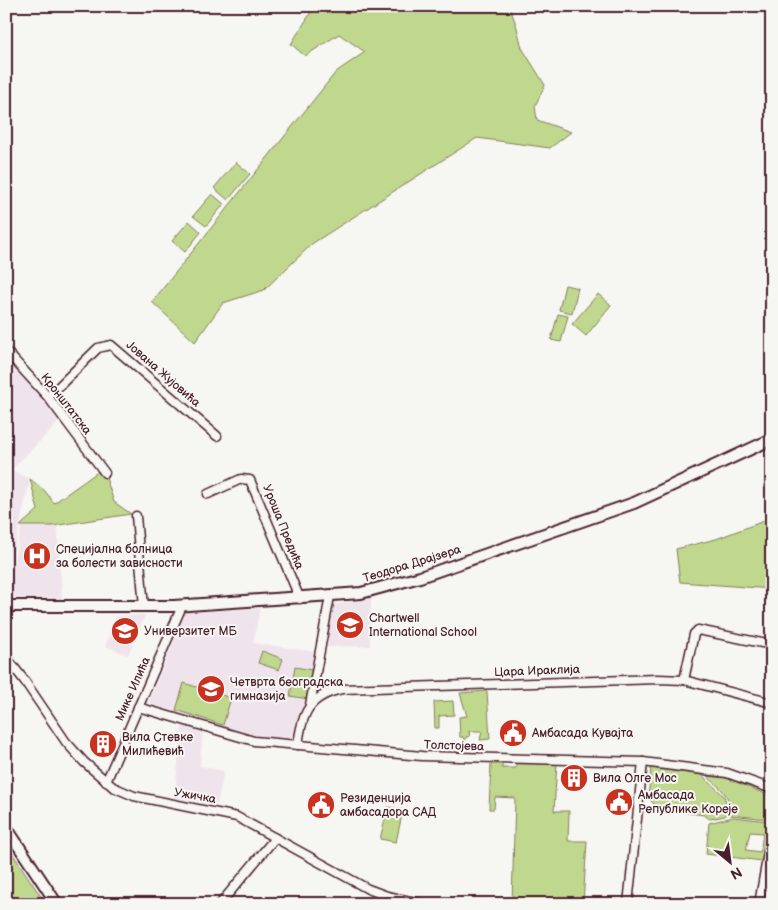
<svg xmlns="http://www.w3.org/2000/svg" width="778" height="910" viewBox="0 0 778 910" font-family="'Balsamiq Sans',sans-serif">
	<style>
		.built { fill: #f0e4ec }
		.green { fill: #c0d88e; stroke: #857c5c }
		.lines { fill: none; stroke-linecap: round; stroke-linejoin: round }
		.street-casing { stroke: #4a1f2b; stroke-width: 11 }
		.secondary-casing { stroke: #4a1f2b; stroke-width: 14 }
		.street { stroke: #f6f6f2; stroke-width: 8 }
		.secondary { stroke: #f6f6f2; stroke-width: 10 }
		.labels { text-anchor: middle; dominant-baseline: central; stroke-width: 4; stroke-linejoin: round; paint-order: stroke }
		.street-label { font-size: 12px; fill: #4a1f2b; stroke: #f6f6f2 }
		.poi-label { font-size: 12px; fill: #4a1f2b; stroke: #f6f6f2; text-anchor: start }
	</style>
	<rect width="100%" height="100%" fill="#f6f6f2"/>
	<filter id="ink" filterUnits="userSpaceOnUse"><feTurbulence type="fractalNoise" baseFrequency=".02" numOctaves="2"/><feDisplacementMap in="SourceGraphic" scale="10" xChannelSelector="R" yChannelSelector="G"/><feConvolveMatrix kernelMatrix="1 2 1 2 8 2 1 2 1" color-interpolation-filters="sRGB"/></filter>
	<g filter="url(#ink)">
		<g class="built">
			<polygon points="6,358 62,419 11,470 30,479 6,586"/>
			<polygon points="23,520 57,521 62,600 6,597"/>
			<polygon points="371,598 370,646 325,647 332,605"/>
			<polygon points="260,608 253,643 317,652 309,703 301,714 294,743 235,735 235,731 148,703 186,612"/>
			<polygon points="145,615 128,655 105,646 117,616"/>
			<polygon points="182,726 203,730 200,766 224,771 217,804 174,798"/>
		</g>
		<g class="green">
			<polygon points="308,6 509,6 516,24 522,48 545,85 535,106 537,120 571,132 550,148 477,138 313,243 264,290 223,303 195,342 152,302 336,72 365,52 339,34 305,56 291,44 310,14"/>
			<polygon points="236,162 250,174 228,200 214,188"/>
			<polygon points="212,194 224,204 206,226 193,216"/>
			<polygon points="189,221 201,232 185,252 172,241"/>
			<polygon points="565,285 578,288 572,313 559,310"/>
			<polygon points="598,294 611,305 586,336 572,324"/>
			<polygon points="558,314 568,316 561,342 551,340"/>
			<polygon points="99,471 106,478 114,502 131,514 52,526 20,526 38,510 30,479 45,491 54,503"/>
			<polygon points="772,518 772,589 680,582 676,549 716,539"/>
			<polygon points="262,651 283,659 279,670 258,663"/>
			<polygon points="295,667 312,670 308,699 290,696"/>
			<polygon points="184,683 231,698 223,725 176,710"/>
			<polygon points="487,691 490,739 480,740 482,731 469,731 470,736 466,737 465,742 463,737 460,737 459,717 467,716 460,693"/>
			<polygon points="453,701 454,715 439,716 439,728 435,728 434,702"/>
			<polygon points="516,762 557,762 554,811 569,811 568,841 587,841 583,904 512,904 515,798 495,797 494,809 489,809 491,764 502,764 502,768 516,768"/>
			<polygon points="651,768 702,775 724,796 729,811 725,816 710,819 704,815 659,809 648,798"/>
			<path d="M707 776 727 778 772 797V811L769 819 730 815C734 798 718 786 707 776Z"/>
			<polygon points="388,807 403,810 396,842 380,839"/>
			<polygon points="733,817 768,821 765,847 761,847 763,833 750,832 746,850 760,852 761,849 764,849 762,861 706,854 709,823"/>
			<polygon points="6,844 46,904 6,904"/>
		</g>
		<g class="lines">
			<defs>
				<g id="street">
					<polyline points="6,351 48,397 105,473"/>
					<polyline points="48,397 98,348 111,345 217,436"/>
					<polyline points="208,494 241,479 250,480 300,599"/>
					<polyline points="136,516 144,607"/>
					<polyline points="6,657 24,680 66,742 84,762 113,787 134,796 237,817 368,889 387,896 424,904"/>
					<polyline points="684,680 694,634 698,630 772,645"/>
					<polyline points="310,705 330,596"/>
					<polyline points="138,707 254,741 422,756 643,762 727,773 772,789"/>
					<path d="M298 745C302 714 308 696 342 689L658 679 684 680 772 703"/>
					<polyline points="106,782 182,606"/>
					<polyline points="220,904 275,838"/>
					<polyline points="628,904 643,762"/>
					<polyline points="759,904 772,830"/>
				</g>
				<g id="secondary">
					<polyline points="6,606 174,606 361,593 420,577 634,503 772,439"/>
					<polyline points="6,827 57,904"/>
				</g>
			</defs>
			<use href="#street" class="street-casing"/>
			<use href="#secondary" class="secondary-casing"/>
			<use href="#street" class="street"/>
			<use href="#secondary" class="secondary"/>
		</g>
	</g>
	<defs>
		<symbol id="hospital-disc" viewBox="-11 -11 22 22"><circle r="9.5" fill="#c8321e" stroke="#f6f6f2"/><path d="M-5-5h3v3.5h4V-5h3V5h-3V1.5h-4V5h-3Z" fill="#fff"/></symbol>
		<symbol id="school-disc" viewBox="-11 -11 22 22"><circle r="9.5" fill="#c8321e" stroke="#f6f6f2"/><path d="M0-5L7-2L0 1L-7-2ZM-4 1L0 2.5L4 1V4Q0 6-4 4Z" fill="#fff"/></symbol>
		<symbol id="university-disc" viewBox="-11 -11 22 22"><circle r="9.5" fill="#c8321e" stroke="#f6f6f2"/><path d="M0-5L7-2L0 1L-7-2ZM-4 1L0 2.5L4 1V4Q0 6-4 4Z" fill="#fff"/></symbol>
		<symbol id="civic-disc" viewBox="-11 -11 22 22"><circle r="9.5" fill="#c8321e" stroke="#f6f6f2"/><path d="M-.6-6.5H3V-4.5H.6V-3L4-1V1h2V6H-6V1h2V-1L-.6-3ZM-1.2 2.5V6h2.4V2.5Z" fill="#fff"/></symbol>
		<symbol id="building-disc" viewBox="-11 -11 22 22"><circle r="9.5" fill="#c8321e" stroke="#f6f6f2"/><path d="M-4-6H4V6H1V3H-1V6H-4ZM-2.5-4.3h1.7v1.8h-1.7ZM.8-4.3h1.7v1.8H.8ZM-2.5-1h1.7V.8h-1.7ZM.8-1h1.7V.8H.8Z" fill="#fff"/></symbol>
	</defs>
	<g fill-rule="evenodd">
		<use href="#hospital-disc" x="21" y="540" width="32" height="32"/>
		<use href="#school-disc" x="334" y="609" width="32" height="32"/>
		<use href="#university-disc" x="109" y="615" width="32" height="32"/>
		<use href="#school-disc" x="195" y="673" width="32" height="32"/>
		<use href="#civic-disc" x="497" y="717" width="32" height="32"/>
		<use href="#building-disc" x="87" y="728" width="32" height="32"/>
		<use href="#building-disc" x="558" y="762" width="32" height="32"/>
		<use href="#civic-disc" x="603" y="786" width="32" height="32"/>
		<use href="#civic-disc" x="305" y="789" width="32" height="32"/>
	</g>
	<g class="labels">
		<g class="street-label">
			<text transform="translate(163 374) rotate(41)">Јована Жујовића</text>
			<text transform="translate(66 404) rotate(52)">Кронштатска</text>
			<text transform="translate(283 527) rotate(68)">Уроша Предића</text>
			<text transform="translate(412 564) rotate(-17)">Теодора Драјзера</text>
			<text transform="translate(537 671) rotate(-2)">Цара Ираклија</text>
			<text transform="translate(133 689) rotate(-66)">Мике Илића</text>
			<text transform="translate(454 746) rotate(2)">Толстојева</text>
			<text transform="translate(195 796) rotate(10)">Ужичка</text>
		</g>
		<g class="poi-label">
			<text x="56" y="549">Специјална болница<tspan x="56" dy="14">за болести зависности</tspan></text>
			<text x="369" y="618">Chartwell<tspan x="369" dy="14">International School</tspan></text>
			<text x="144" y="631">Универзитет МБ</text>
			<text x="230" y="682">Четврта београдска<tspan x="230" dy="14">гимназија</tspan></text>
			<text x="532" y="733">Амбасада Кувајта</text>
			<text x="122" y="737">Вила Стевке<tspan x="122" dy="14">Милићевић</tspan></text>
			<text x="593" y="778">Вила Олге Мос</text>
			<text x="638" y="795">Амбасада<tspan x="638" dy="14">Републике Кореје</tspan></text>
			<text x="340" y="798">Резиденција<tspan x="340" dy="14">амбасадора САД</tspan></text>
		</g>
	</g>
	<rect width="778" height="910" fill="none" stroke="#f6f6f2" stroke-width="25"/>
	<rect x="12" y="12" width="753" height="885" fill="none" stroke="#4a1f2b" stroke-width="2" filter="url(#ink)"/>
	<g transform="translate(730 862) rotate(151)" stroke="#f6f6f2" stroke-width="4" paint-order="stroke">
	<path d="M0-4L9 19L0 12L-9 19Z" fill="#4a1f2b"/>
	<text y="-8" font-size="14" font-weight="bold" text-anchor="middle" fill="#4a1f2b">N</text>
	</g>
</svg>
